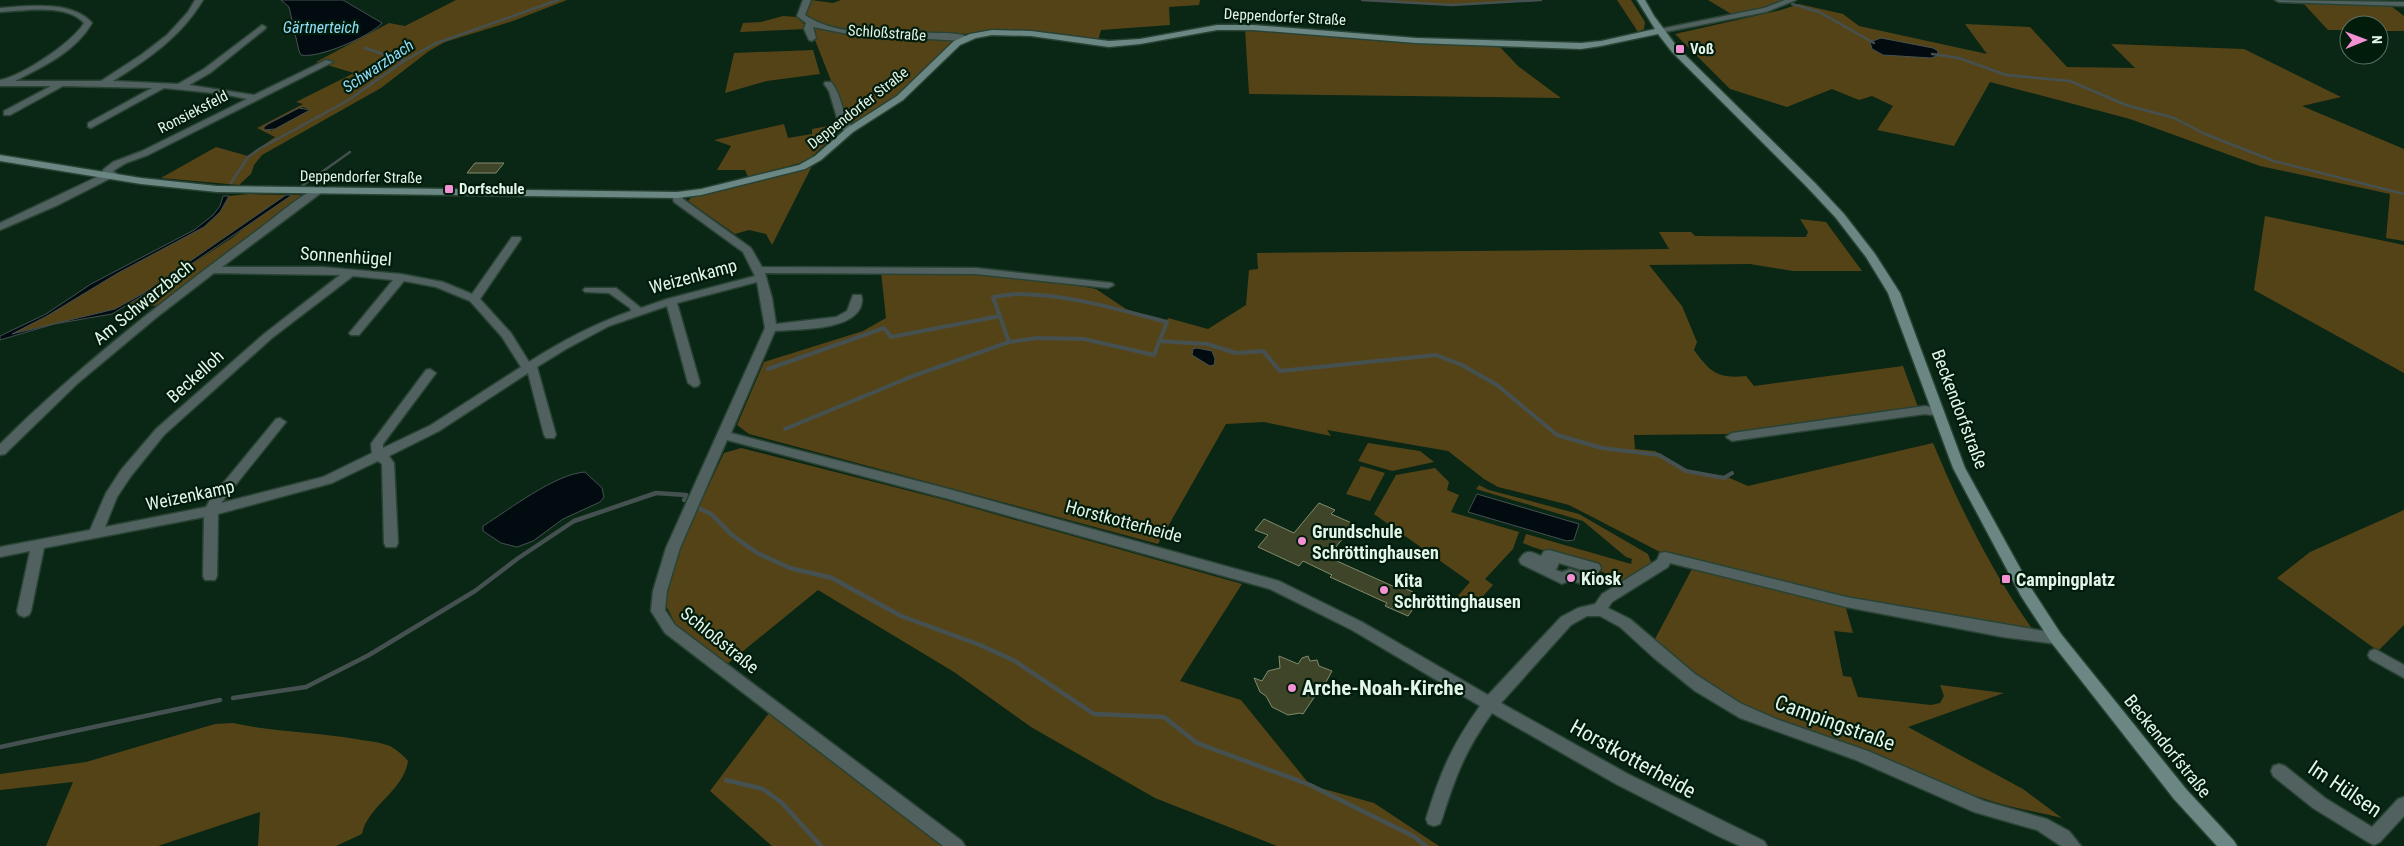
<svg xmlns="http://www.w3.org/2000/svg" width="2404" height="846" viewBox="0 0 2404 846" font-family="'Roboto Condensed',sans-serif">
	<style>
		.green { fill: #554318; fill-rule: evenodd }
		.water { fill: #010b10; stroke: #455151 }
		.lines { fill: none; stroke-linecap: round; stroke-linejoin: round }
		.stream-far2 { stroke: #455151; stroke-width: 2.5 }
		.stream-far1 { stroke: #455151; stroke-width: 4 }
		.stream { stroke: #455151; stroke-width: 4.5 }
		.building { fill: #3e4528; stroke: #838b6c }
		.street-casing { stroke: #284333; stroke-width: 3 }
		.secondary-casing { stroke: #284333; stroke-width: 3 }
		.street { fill: #506160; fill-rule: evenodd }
		.secondary { fill: #6b8784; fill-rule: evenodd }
		.poi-dot { fill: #f491d4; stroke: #021c0c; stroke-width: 2 }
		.labels { text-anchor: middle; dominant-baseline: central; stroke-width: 4.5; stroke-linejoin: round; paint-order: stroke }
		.far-street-label { font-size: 15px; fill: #e3f4e8; stroke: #021c0c }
		.far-poi-label { font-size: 15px; font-weight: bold; fill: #e3f4e8; stroke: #021c0c; text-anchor: start }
		.far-water-label { font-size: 16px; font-style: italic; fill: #91defb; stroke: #021c0c }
		.street-label { font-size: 18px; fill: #e3f4e8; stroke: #021c0c }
		.poi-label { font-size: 18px; font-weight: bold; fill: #e3f4e8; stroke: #021c0c; text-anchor: start }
		.near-poi-label { font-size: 21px; font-weight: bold; fill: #e3f4e8; stroke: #021c0c; text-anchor: start }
		.near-street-label { font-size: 21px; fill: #e3f4e8; stroke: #021c0c }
	</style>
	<rect width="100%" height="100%" fill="#0a2615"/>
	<g class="green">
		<path d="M456 0H567L513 21 445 42 429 51 381 88 262 155 254 165 251 174 239 185 161 178 216 147 248 156 275 137 257 128 303 104 296 102 354 73 327 65 329 64 316 62 389 23 405 26ZM303 107 310 110 271 131 268 124Z"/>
		<path d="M811 0 833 3 841 0H1200L1199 5 1169 7 1170 25 1101 30 1098 41C1067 38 1037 31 1007 30 991 29 976 34 961 34 936 35 813 36 805 12Z"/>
		<path d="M1374 0H1528C1476 5 1426 6 1374 0Z"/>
		<polygon points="1617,0 1631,0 1645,22 1644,29 1638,32"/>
		<polygon points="1708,0 1786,0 1766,8 1733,15"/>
		<polygon points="2303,3 2391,6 2404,16 2404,31 2379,31 2379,25 2349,25 2349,30 2328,30"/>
		<polygon points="1799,4 1843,14 1859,26 1987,54 1965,24 2030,27 2067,67 2135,68 2111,44 2244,49 2341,97 2302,106 2404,149 2404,241 2386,238 2390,194 2260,166 2130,119 1990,82 1954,146 1877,130 1893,106 1872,96 1859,100 1832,89 1787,107 1730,89 1675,34 1781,10"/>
		<polygon points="783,16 797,17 805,25 806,29 740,32 743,23 761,22"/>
		<polygon points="814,27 858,34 949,38 954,41 899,94 852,126 849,126 811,30"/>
		<polygon points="1245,29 1390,42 1499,46 1518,66 1561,98 1249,94"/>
		<polygon points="813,50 820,74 767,81 725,93 734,53"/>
		<polygon points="784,124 788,138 812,134 812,129 839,124 840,130 807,161 748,177 745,170 717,170 731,146 714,140"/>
		<polygon points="812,166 772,245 766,234 749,230 735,234 688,201 692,197"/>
		<polygon points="249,194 286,195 144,293 115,309 11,334 47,316 118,273 204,227 220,212 229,196"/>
		<polygon points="292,195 300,195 302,199 158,306 130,304 232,238 254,220"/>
		<polygon points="2265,216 2404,245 2404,373 2254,290"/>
		<path d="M1800 219 1826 222 1862 271H1793L1750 264 1649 265 1682 306 1697 342 1694 350C1710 372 1718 379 1746 376L1754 386 1903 366 1918 407 1734 434 1634 435 1635 449 1655 451 1688 470 1725 476 1748 486 1933 443C1960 508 1992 572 2033 630L1845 600 1662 553 1569 505 1498 487 1484 479 1448 451 1327 430 1331 436 1264 422 1226 424 1158 544 749 434 737 425 764 362 863 331 886 318 881 272 989 275 1069 284 1096 289 1126 309 1166 322 1168 318 1208 329 1246 305 1249 270 1258 269 1257 253 1669 249 1659 232H1691L1695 236 1806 237 1808 232Z"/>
		<polygon points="1368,443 1420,451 1434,462 1392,471 1358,461"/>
		<polygon points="741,448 945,500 1242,584 1180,681 1241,700 1310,785 1374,803 1439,846 1277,846 1155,798 1031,727 954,672 818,590 726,665 676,625 664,602 678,550 724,453"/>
		<polygon points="1361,466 1385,473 1370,501 1346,494"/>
		<polygon points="1435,468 1449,482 1447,490 1459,495 1451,512 1519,532 1513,549 1485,579 1493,585 1475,605 1458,596 1470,582 1374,514 1396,475"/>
		<path d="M1479 485 1489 490 1579 514 1648 554 1651 562 1649 566 1622 580C1612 577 1603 572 1594 568 1574 558 1546 553 1523 543L1526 534 1631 564 1632 559 1626 557 1583 521 1476 489Z"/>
		<polygon points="2404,510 2404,625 2378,651 2277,578 2310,552"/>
		<path d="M1693 567 1845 605 1853 633 1834 631 1843 676 1851 677 1858 697 1931 705 1940 703 1944 696 1940 685 2004 693 1908 727 2023 789 2062 818C2038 812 2012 808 1988 800 1955 790 1923 774 1889 762 1805 732 1717 707 1655 639Z"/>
		<polygon points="769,713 925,833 942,846 772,846 710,791"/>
		<path d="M233 723C273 732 315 732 356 739 367 741 380 742 390 746 397 750 403 755 408 761 404 791 368 805 362 834L336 846H258L260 812 158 846H46L73 782 0 790V774L86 762 215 724Z"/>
	</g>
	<g class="water">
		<path d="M281 0H343L382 23C371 36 318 59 301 55L299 51 289 7Z"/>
		<polygon points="1881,38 1933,48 1938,51 1937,56 1931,58 1883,55 1872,49 1870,42"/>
		<polygon points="299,108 310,110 275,129 264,130 264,127 268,124"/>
		<polygon points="286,195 292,195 165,282 112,314 54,324 0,340 0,336 46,314 91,284 194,230 213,215 220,206 223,196 229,196 220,212 204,227 118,273 47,316 12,334 115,309 144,293"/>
		<polygon points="1197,348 1212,351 1215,359 1214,365 1210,366 1192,355 1193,349"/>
		<path d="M585 472 602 488 604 497 600 502 563 519 533 541 517 547 501 543 483 531V526C510 509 555 474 585 472Z"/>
		<polygon points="1477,494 1579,524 1574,540 1567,541 1468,512"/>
	</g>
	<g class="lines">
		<g class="stream-far2">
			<polyline points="1362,0 1452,5 1541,0"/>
			<polyline points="1780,0 1782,0"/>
			<polyline points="1792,4 1819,12 1874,43"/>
			<polyline points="365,48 404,61"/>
			<polyline points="1932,54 1959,58 2006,75 2070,81 2126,105 2174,118 2205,134 2274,161 2404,194"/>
			<polyline points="231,183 248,157 259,149 347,101 404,61 434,44 558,0"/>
			<polyline points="302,186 350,152"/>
		</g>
		<g class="stream-far1">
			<path d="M1015 294C1068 294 1116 309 1167 322L1154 355 1084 339 1037 338 1009 342 993 297Z"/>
			<polyline points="1159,341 1207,344 1236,353 1263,351 1280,371 1436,355 1462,365 1497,385 1557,435 1602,448 1659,455 1686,471 1724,478 1732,473"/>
			<polyline points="768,369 884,328 891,337 1000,316"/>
			<polyline points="785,429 913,376 1009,342"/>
		</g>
		<g class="stream">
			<polyline points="698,508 711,514 732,535 757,553 790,568 832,578 901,616 980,645 1015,661 1094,714 1164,717 1197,743 1310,785 1413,836 1426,846"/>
			<polyline points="233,698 306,687 369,655 475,591 517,559 574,521 656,493 686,495 684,500"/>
			<polyline points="0,747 220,700"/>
			<polyline points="726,780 763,789 782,803 821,846"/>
		</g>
	</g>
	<g class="building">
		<polygon points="475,163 504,163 496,173 467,173"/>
		<polygon points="1319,503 1335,510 1331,514 1354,524 1328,557 1397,588 1399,586 1413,592 1411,594 1420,599 1408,616 1385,606 1387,603 1330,577 1332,575 1303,561 1299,566 1258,547 1268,535 1255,530 1264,519 1294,533"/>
		<polygon points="1279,656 1298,664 1302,658 1308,656 1310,661 1317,660 1319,666 1332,671 1326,682 1329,684 1322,695 1317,693 1303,714 1300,713 1288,715 1272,707 1266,696 1260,692 1254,678 1262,681 1268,671 1280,668"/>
	</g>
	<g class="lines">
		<defs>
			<g id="street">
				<path d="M195 0H203C181 37 148 59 113 81L178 84 204 69 262 25 266 27 265 29 210 73 189 85 254 95 326 60 333 62 148 155 126 163 113 171 117 174 115 176 58 205 0 230V223L99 176 104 169 113 162 142 151 247 99 223 94 164 88 91 128 88 127V123L152 88 63 86 10 115H4V111L51 86H0V80C22 76 72 43 84 23 66 3 24 11 0 12V8C28 6 72 0 92 23 75 52 44 66 15 81H101L141 55 167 35 188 12Z"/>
				<path d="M803 0H811L805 15C839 39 899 31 939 33 948 33 962 33 969 38L965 41 853 35 813 27 816 38 812 41 809 40 804 29 806 23 797 16Z"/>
				<polygon points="1785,0 1796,0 1766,12 1660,33 1656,31 1660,29 1764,8"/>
				<polygon points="2275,0 2404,2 2404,6 2279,2"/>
				<path d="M825 82H831C843 96 842 119 855 130L853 132H847L840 128 829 91 824 84Z"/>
				<path d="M317 188 321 189V193L222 267H323L401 274 443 282 472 294 512 237H520L521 239 480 299 511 333 529 362C562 341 594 324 631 311L630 308 609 293 585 292 583 290 585 288H616L641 308 667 299 755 276 743 252 674 202 672 195 677 192 681 193 683 199 751 248 762 267 976 268 1112 283 1114 285 1108 288 976 274 765 273 772 298 776 324 836 317 847 311 853 295H861C863 299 862 301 861 306 852 331 798 329 775 331L731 433 945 488 1279 581 1362 622 1488 695 1561 617 1578 608 1595 604 1602 594 1657 560 1660 553 1665 552 1846 597 2061 634 2063 638 2061 642 2056 644 2003 637 1846 607 1670 563 1668 567 1612 602 1608 608 1630 619 1695 674 1740 703 1776 719 1868 751 1984 801 2047 819 2069 831 2081 846H2061L2037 830 1974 812 1856 760 1740 718 1695 691 1654 658 1620 627 1600 616H1587L1571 625 1501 703 1628 774 1764 841 1767 846H1740L1718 836 1616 784 1492 713C1465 751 1456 775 1442 819L1440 824 1434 826 1428 824 1426 819C1440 773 1452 745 1480 706L1352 630 1270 589 945 498 727 440 680 548 667 591 665 610 675 625 962 841 965 846H943L665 633 651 611 653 591 666 548 765 328 757 282 677 303 700 383 698 386 694 387 688 383 667 306 609 326 566 349 537 367 556 435 554 438H546L544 435 528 373 439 431 389 456 394 463 398 543 396 547H386L384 543 382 464 378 461 332 483 218 514 217 576 215 580H205L203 576 204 517 44 548 31 611 29 615 24 617 19 615 17 611 30 551 0 557V547L90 530 106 493 121 470 156 429 264 334 340 275 214 273 157 317 78 383 5 454 0 455V444C79 366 166 298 255 232 268 223 305 191 317 188ZM353 276 393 280 351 331 349 333 351 335H359L404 281 436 287 470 301 502 337 521 367 431 425 383 448V444L436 373 430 369 426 370 373 441 371 444 372 453 323 477 221 503 286 422 280 418 276 419 211 498 206 507 105 527 117 497 131 476 164 435 272 338Z"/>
				<polygon points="1925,406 1942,409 1944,412 1938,416 1925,414 1732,441 1726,437 1732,433"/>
				<path d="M1549 550 1599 564 1601 568 1591 585 1586 586 1571 580 1562 584 1521 564 1519 560C1525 549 1531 551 1541 556L1544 551ZM1559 563 1585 571 1583 574 1570 569 1562 572 1556 570Z"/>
				<polygon points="2375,649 2404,665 2404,678 2370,659 2368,655 2370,651"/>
				<polygon points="2279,764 2285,766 2325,798 2372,827 2398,799 2404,797 2404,816 2380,842 2374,845 2368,842 2313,808 2273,776 2271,771 2273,766"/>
			</g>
			<polygon id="secondary" points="1637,0 1645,0 1654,16 1678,48 1815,183 1844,214 1875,254 1900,293 1965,468 2031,588 2061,634 2186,789 2234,841 2237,846 2217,846 2174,799 2051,642 2021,596 1953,468 1888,293 1866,257 1836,218 1807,187 1672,52 1658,34 1601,46 1581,49 1416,43 1253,30 1217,30 1140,44 1109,47 1031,36 992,35 976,38 960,45 903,100 853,132 821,160 805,169 701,195 677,198 217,192 141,184 0,161 0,155 141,178 217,186 677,192 701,189 799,165 815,156 847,128 897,96 954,41 970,34 992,30 1031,31 1109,41 1140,39 1217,25 1253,25 1416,38 1581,43 1601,41 1655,29"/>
		</defs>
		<use href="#street" class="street-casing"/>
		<use href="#secondary" class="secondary-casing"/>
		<use href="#street" class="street"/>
		<use href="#secondary" class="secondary"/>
	</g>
	<g class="poi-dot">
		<rect x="1675" y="44" width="10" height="10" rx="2.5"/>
		<rect x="444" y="184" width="10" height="10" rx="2.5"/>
		<circle cx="1302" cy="541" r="5"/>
		<circle cx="1571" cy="578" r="5"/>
		<rect x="2001" y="574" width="10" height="10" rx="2.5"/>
		<circle cx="1384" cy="590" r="5"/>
		<circle cx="1292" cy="688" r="5"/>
	</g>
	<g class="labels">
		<g class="far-street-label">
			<text transform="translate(1285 17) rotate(3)">Deppendorfer Straße</text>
			<text transform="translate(887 33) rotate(4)">Schloßstraße</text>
			<text transform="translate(858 108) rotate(-38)">Deppendorfer Straße</text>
			<text transform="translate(193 112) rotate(-27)">Ronsieksfeld</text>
			<text transform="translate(361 177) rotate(1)">Deppendorfer Straße</text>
		</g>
		<g class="far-poi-label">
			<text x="1690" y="49">Voß</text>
			<text x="459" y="189">Dorfschule</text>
		</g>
		<g class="far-water-label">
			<text x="321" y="27">Gärtnerteich</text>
			<text transform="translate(378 66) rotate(-34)">Schwarzbach</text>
		</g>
		<g class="street-label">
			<text transform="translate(346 256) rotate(4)">Sonnenhügel</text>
			<text transform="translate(693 276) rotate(-15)">Weizenkamp</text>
			<text transform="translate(143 302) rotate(-39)">Am Schwarzbach</text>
			<text transform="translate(195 376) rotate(-42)">Beckelloh</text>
			<text transform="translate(1960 409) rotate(69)">Beckendorfstraße</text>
			<text transform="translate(190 495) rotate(-12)">Weizenkamp</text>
			<text transform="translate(1124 521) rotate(15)">Horstkotterheide</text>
			<text transform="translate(720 640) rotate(39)">Schloßstraße</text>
			<text transform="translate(2168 746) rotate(51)">Beckendorfstraße</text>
		</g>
		<g class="poi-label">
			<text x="1312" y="531">Grundschule<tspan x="1312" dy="21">Schröttinghausen</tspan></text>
			<text x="1581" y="578">Kiosk</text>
			<text x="2016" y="579">Campingplatz</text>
			<text x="1394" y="580">Kita<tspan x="1394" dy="21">Schröttinghausen</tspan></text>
		</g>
		<g class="near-poi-label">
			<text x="1302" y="688">Arche-Noah-Kirche</text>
		</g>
		<g class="near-street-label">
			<text transform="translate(1835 723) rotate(20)">Campingstraße</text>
			<text transform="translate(1633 759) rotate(29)">Horstkotterheide</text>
			<text transform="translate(2345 789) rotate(34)">Im Hülsen</text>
		</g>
	</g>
	<g transform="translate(2364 40) rotate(89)"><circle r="24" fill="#021c0c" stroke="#5c7264"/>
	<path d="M0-4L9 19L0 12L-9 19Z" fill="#f491d4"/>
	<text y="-8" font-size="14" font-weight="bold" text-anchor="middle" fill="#e3f4e8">N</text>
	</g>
</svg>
